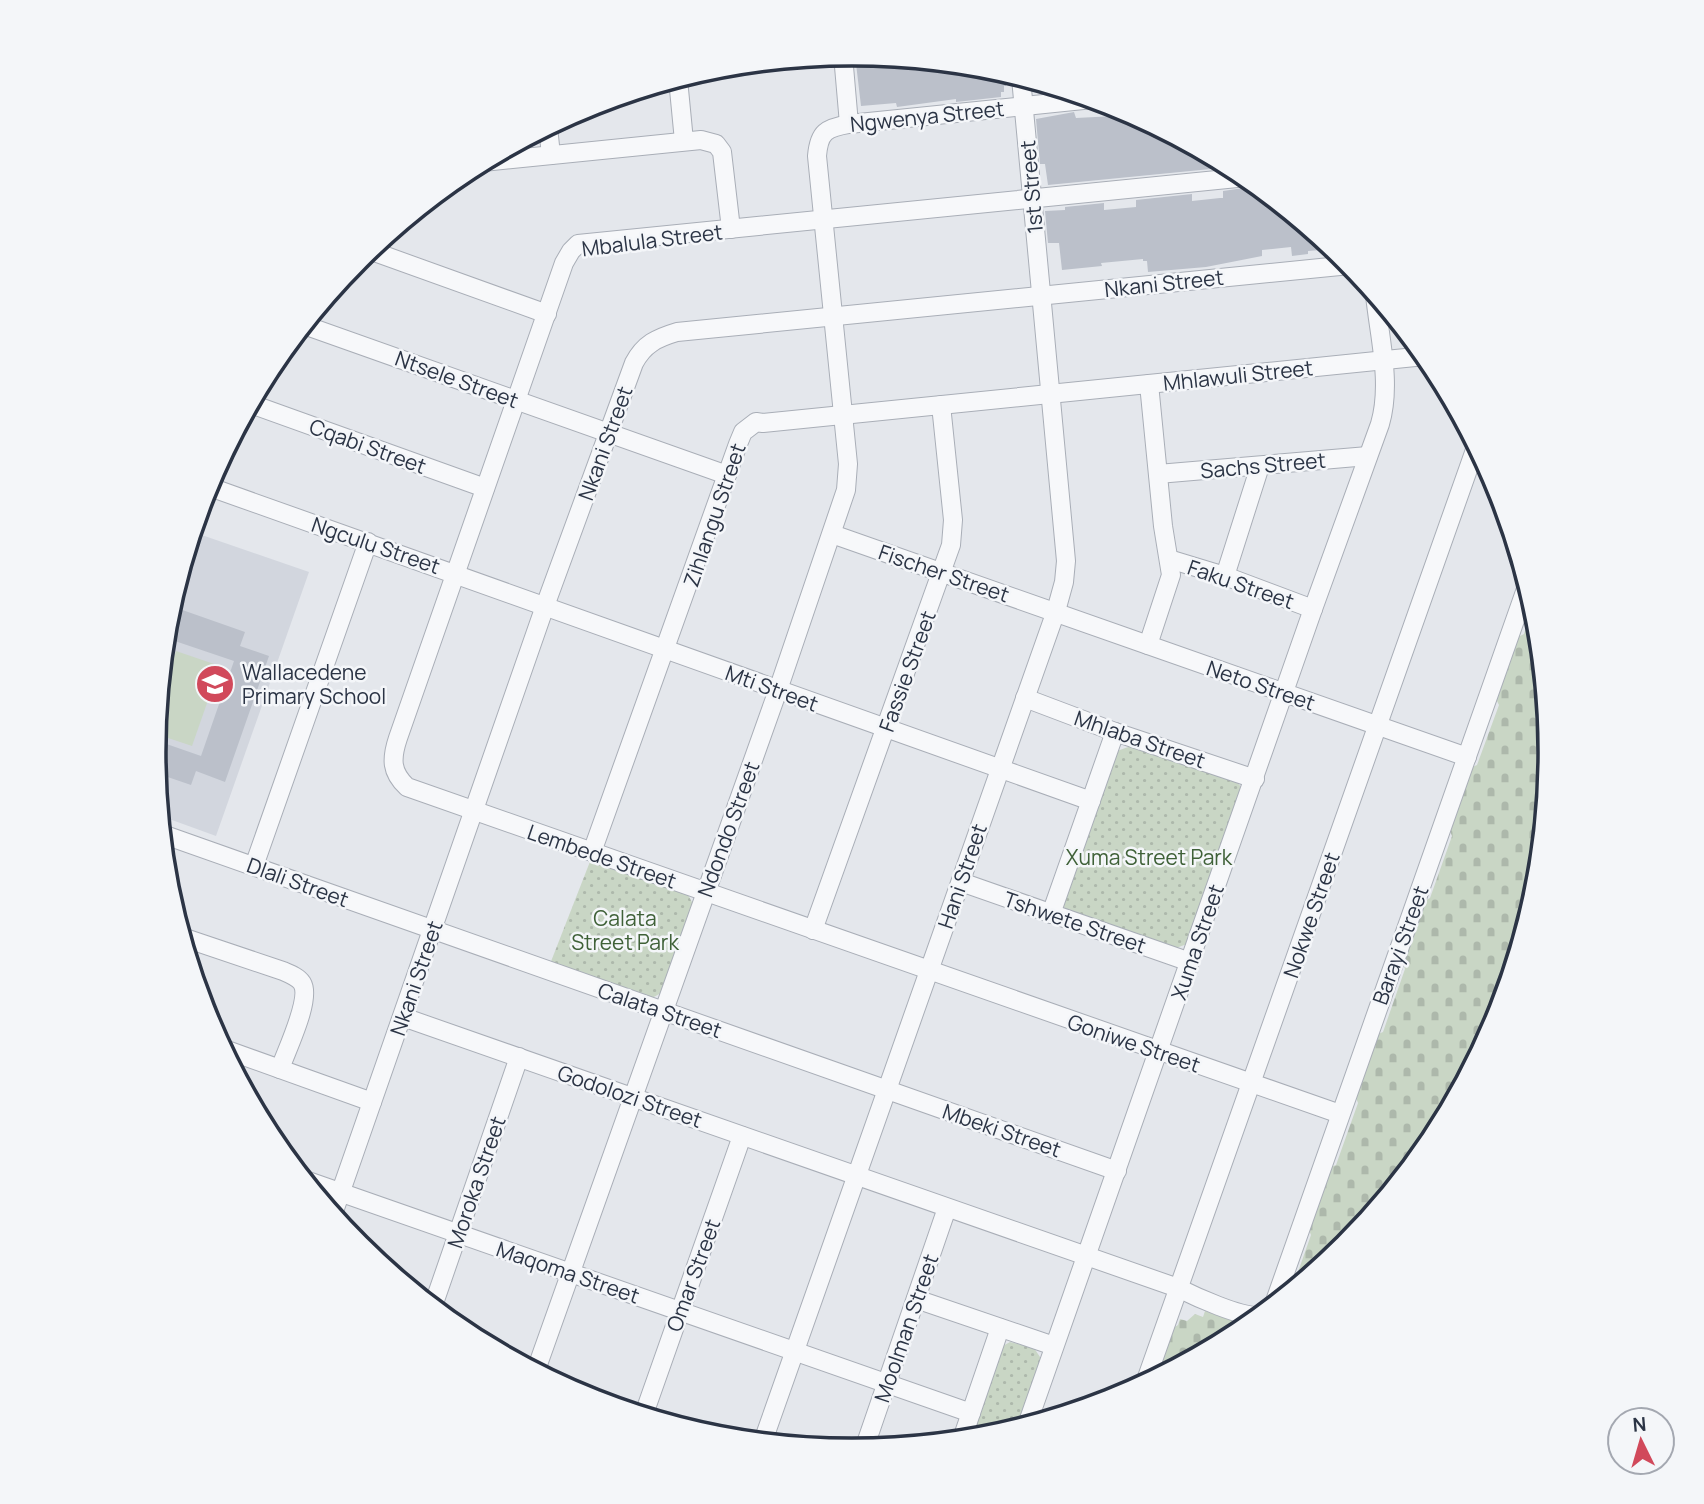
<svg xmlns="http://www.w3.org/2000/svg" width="1704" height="1504" viewBox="0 0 1704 1504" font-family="Manrope,sans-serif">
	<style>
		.built { fill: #d2d6de }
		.cemetery { fill: url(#cemetery-stones) }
		.park { fill: url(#park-dots) }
		.pitch { fill: #c9d6c5 }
		.building { fill: #bbc0ca }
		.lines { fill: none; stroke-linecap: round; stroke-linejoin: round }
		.minor-casing { stroke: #a9aeb7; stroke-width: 20 }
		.minor { stroke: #f7f8fa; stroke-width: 18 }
		.labels { text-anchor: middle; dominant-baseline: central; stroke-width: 5; stroke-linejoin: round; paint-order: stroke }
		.street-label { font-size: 21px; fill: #2b3445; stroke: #f4f6f9 }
		.poi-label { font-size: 21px; fill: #2b3445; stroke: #f4f6f9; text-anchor: start }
		.park-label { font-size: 21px; fill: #3f6138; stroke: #f4f6f9 }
		.rim { fill: none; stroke: #2b3445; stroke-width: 3.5 }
	</style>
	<defs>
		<pattern id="cemetery-stones" width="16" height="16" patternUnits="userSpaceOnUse" patternTransform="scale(1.75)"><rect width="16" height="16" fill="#c9d6c5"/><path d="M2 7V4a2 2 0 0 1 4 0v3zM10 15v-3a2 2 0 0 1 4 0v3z" fill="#adb8ab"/></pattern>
		<pattern id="park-dots" width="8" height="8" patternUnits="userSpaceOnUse" patternTransform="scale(1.75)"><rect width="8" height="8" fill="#c9d6c5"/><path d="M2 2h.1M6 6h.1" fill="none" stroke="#adb8ab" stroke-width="1.8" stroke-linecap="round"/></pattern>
	</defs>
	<rect width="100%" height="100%" fill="#e4e7ec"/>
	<polygon class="built" points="193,532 309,572 216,836 161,816 154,752 168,615"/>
	<g class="cemetery">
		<polygon points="1533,606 1536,616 1550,752 1536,889 1496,1019 1432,1140 1345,1246 1292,1289 1311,1235 1309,1230 1331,1167 1336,1165 1358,1103 1356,1098 1378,1034 1383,1032 1405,969 1403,964 1425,901 1430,898 1452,836 1450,831 1470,768 1477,765 1499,705 1496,699 1518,637 1524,634"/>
		<polygon points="1205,1311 1233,1321 1231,1329 1240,1332 1156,1377 1173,1328 1178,1325 1180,1319 1187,1321 1195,1314 1203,1317"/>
	</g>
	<g class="park">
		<polygon points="1131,746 1236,781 1242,788 1187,944 1176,948 1065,909 1062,902 1117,751"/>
		<polygon points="591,859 687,893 693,904 663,992 652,998 550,964"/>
		<polygon points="1010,1342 1034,1348 1042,1360 1020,1427 988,1436 968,1438 1001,1347"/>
	</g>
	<polygon class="pitch" points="176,651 220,666 192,746 156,734 159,700"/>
	<g class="building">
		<polygon points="855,55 989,68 1006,73 1006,86 1004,86 1004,92 1001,92 1001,97 956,102 956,99 897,107 896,103 861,106"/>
		<polygon points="1074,112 1076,118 1134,115 1231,167 1048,185 1045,164 1040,164 1036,119"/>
		<polygon points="1257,186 1333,249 1308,251 1308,254 1292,256 1291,247 1262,250 1262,256 1206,267 1148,272 1147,261 1143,261 1143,259 1101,263 1102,266 1062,270 1059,243 1048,243 1045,211 1065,210 1065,207 1104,203 1104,210 1136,207 1136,200 1192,194 1192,201 1220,198 1223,198 1223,191"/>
		<polygon points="171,606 245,632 240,646 269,656 225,782 196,771 191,785 156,773 155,740 201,756 234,661 166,638"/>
	</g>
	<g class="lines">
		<defs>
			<g id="minor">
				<polyline points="843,55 849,124"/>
				<polyline points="678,79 684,141"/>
				<polyline points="548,127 551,155"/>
				<polyline points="483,162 701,140 716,144 722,152 731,229"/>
				<path d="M1247 177 578 244 571 251 564 263 398 738C391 759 391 772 407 787L1340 1114"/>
				<polyline points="369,250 547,314"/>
				<polyline points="304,325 727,475"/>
				<polyline points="251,404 485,488"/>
				<polyline points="1158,474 1368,456"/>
				<polyline points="207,486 1091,801"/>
				<path d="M832 534C1044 608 1255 683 1467 757"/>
				<polyline points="1169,559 1225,576 1313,609"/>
				<polyline points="1225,576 1260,466"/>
				<polyline points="1148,645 1171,575 1163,526 1149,384"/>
				<polyline points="1025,698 1115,732 1255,779"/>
				<polyline points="162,834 1117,1171"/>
				<polyline points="592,852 738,444 743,432 756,422 763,423 1425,356"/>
				<polyline points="254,866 368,542"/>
				<polyline points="961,882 1190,962"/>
				<polyline points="1051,914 1115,732"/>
				<polyline points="813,930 951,545 953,520 941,405"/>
				<path d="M182 937 283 971C290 974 298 977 302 983 312 999 286 1051 280 1069"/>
				<path d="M403 1017 1178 1288C1196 1297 1240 1317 1259 1316"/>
				<polyline points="224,1049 372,1102"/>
				<polyline points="305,1180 971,1413"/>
				<path d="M333 1214 545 606 634 363C644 344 657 338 677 332L1350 265"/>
				<polyline points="916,1299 1054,1346"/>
				<polyline points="1274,1304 1527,586"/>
				<polyline points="433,1306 519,1057"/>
				<path d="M536 1370 778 690 846 490 848 464 817 156C819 132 826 128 849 124L1093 99"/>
				<polyline points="1145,1383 1476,447"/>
				<polyline points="644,1414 742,1136"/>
				<path d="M1027 1425 1313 609 1380 424C1392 383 1379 336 1375 295"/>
				<polyline points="962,1439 1000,1328"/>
				<polyline points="763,1441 1056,611 1064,582 1066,561 1021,78"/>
				<polyline points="864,1449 947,1208"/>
			</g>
		</defs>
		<use href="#minor" class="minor-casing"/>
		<use href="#minor" class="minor"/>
	</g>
	<defs>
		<symbol id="school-disc" viewBox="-11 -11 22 22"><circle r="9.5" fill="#d1495b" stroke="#f4f6f9"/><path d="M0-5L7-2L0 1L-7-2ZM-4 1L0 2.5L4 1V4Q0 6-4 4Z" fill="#fff"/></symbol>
	</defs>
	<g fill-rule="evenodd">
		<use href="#school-disc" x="193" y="662" width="44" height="44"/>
	</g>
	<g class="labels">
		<g class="street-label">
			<text transform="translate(927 116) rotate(-6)">Ngwenya Street</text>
			<text transform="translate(1031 187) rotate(-95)">1st Street</text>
			<text transform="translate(652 240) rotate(-7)">Mbalula Street</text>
			<text transform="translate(1164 283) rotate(-6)">Nkani Street</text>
			<text transform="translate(1238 375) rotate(-6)">Mhlawuli Street</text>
			<text transform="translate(457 379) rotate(20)">Ntsele Street</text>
			<text transform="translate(605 443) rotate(-70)">Nkani Street</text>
			<text transform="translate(368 446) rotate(20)">Cqabi Street</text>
			<text transform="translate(1263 465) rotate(-5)">Sachs Street</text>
			<text transform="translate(714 515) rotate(-71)">Zihlangu Street</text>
			<text transform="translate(376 545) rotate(19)">Ngculu Street</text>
			<text transform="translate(944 573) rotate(19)">Fischer Street</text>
			<text transform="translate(1241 584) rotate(19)">Faku Street</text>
			<text transform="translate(907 671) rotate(-70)">Fassie Street</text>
			<text transform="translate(1261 685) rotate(19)">Neto Street</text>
			<text transform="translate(772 688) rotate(20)">Mti Street</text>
			<text transform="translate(1140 739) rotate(19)">Mhlaba Street</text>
			<text transform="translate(728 829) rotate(-70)">Ndondo Street</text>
			<text transform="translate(602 856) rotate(19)">Lembede Street</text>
			<text transform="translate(962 876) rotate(-71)">Hani Street</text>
			<text transform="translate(298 882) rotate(20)">Dlali Street</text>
			<text transform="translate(1311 915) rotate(-71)">Nokwe Street</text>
			<text transform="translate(1075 922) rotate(19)">Tshwete Street</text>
			<text transform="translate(1197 942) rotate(-71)">Xuma Street</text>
			<text transform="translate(1400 945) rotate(-70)">Barayi Street</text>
			<text transform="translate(416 978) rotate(-71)">Nkani Street</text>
			<text transform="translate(660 1010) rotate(19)">Calata Street</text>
			<text transform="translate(1134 1043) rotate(19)">Goniwe Street</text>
			<text transform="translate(630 1096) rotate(19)">Godolozi Street</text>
			<text transform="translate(1002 1130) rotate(19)">Mbeki Street</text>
			<text transform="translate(476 1182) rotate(-71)">Moroka Street</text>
			<text transform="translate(568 1272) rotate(19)">Maqoma Street</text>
			<text transform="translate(693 1275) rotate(-70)">Omar Street</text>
			<text transform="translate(906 1328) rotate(-71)">Moolman Street</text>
		</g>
		<g class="poi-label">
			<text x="242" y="672">Wallacedene<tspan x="242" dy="24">Primary School</tspan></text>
		</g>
		<g class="park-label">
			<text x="1149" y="857">Xuma Street Park</text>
			<text x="625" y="918">Calata<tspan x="625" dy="24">Street Park</tspan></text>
		</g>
	</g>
	<path d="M0 0H1704V1504H0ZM166 752a686 686 0 1 1 1372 0a686 686 0 1 1-1372 0Z" fill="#f4f6f9" fill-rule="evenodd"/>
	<path class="rim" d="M166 752a686 686 0 1 1 1372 0a686 686 0 1 1-1372 0Z"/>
	<g transform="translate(1641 1441) rotate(355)"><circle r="33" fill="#f4f6f9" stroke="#a4a8b1" stroke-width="2"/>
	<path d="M0-5L12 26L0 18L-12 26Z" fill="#d1495b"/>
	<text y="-10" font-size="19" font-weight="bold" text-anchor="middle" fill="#2b3445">N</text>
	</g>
</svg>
